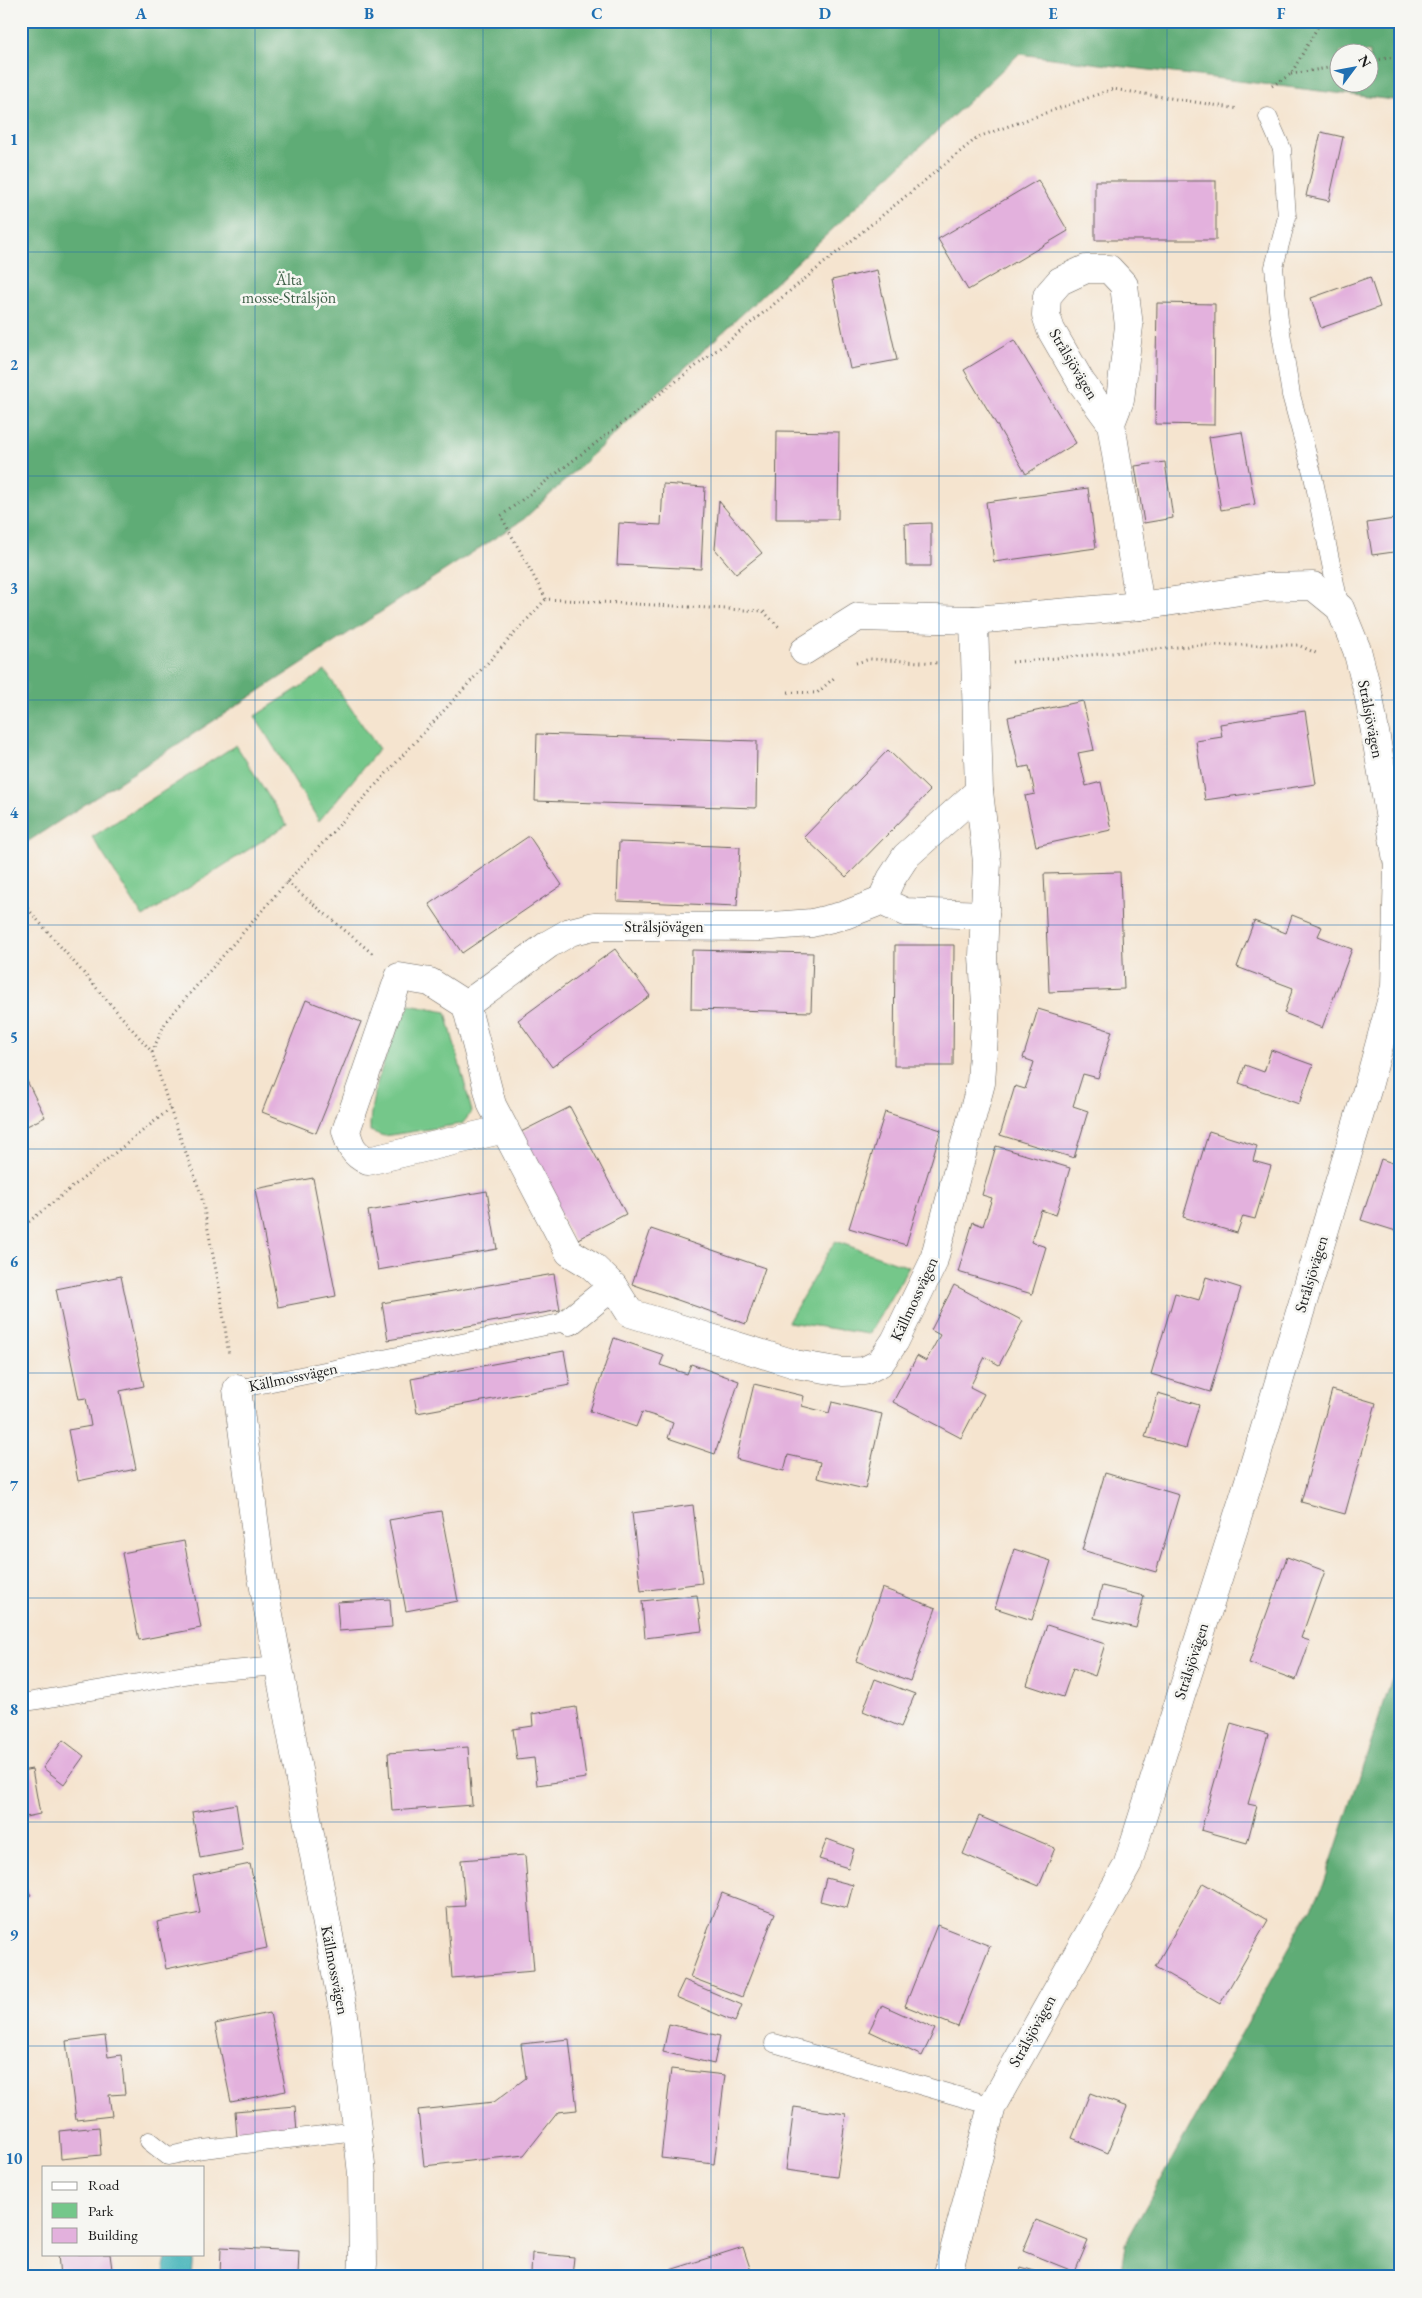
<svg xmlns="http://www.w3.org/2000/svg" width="1422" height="2298" viewBox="0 0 1422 2298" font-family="'EB Garamond',serif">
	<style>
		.green { fill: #74c78a; stroke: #487253 }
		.forest { fill: #5fac76; stroke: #3e6449; fill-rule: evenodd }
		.water { fill: #41b2b8; stroke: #2e676a }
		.building { fill: #e3b1dd }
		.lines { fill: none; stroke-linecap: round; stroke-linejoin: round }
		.lane-casing { stroke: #68625b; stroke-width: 19 }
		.street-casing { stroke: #68625b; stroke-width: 29 }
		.path { stroke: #68625b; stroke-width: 3; stroke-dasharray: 1 4; stroke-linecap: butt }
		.lane { stroke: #fff; stroke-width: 18 }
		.street { stroke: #fff; stroke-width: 28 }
		.grid { fill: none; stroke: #1f6fb2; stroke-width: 1; stroke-opacity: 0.55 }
		.labels { text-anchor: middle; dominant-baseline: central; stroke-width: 5; stroke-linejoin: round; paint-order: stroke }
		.park-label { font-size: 16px; fill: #3f6048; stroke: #f6f6f2 }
		.street-label { font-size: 16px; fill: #1c1c1c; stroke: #f6f6f2 }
		.neatline { fill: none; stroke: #1f6fb2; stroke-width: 2 }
		.grid-label { font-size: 16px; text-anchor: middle; font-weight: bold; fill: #1f6fb2 }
	</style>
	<rect width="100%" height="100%" fill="#f6f6f2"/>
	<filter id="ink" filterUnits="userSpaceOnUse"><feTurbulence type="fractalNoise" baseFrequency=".02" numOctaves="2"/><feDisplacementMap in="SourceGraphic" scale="10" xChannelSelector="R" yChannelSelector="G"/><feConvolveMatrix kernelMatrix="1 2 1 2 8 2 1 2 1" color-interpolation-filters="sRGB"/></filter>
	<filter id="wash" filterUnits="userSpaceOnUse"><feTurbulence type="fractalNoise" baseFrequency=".0096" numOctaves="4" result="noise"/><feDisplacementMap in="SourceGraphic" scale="20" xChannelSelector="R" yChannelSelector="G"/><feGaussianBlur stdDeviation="1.12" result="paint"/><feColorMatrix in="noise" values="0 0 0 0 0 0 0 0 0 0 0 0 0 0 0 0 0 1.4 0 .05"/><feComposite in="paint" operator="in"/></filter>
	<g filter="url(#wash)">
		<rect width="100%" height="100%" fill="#f5e4cf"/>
		<g class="green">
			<polygon points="325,671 379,749 319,821 255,716"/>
			<polygon points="236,745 287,825 143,917 92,837"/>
			<path d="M409 1005 446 1012 472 1112 462 1124 384 1136 370 1131C369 1090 391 1042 409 1005Z"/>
			<polygon points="835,1241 909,1267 869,1334 788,1322"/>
		</g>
		<g class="forest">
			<path d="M21 21H1401V101L1019 54 524 519 21 846ZM1340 52H1370V82H1340Z"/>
			<polygon points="1401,1652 1401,2277 1120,2277 1125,2244 1323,1886"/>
		</g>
		<polygon class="water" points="166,2254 194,2254 192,2277 164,2277"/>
		<g id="blocks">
			<g class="building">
				<polygon points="1321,132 1343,137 1329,201 1306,196"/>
				<polygon points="1038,180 1068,231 968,290 938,239"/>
				<rect x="1095" y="181" width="121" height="59"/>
				<polygon points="877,270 897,360 850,369 832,280"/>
				<polygon points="1370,277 1380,307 1321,328 1311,298"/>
				<polygon points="1157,303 1215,304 1214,425 1155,424"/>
				<polygon points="1014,340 1076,443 1026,474 964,370"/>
				<polygon points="777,431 839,432 838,519 776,519"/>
				<polygon points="1242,432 1255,504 1221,510 1209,437"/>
				<polygon points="1165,462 1173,518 1144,523 1135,466"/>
				<polygon points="663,484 705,487 701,569 617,565 619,523 661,525"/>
				<polygon points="1088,488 1096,548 994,562 986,502"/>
				<polygon points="719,501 762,553 736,574 715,549"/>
				<polygon points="1401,518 1401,551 1372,555 1367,523"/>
				<polygon points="931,523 931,566 906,566 905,524"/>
				<polygon points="1083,701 1094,750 1078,753 1082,769 1086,786 1101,782 1111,830 1036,846 1025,796 1035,794 1029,766 1019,768 1008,717"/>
				<polygon points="1305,711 1316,784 1205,800 1196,741 1222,737 1220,724"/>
				<polygon points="537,734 757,741 756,808 535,801"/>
				<polygon points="888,750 930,791 846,877 804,837"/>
				<polygon points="529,836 562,885 462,953 429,904"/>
				<polygon points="619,842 740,847 737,906 617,901"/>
				<polygon points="1120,872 1124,989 1049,992 1044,874"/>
				<polygon points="1292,915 1322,927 1318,936 1352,949 1322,1028 1284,1013 1293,988 1237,967 1254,921 1286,933"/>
				<polygon points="895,945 954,945 953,1066 894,1066"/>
				<polygon points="615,949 650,996 552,1067 518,1020"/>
				<polygon points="692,950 813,953 811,1012 691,1009"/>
				<polygon points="306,1000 361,1022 316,1133 262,1112"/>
				<polygon points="1038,1009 1112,1031 1098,1078 1083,1074 1073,1106 1088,1111 1074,1158 1000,1135 1015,1086 1025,1089 1030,1075 1034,1062 1023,1058"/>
				<polygon points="1271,1050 1313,1065 1299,1104 1239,1083 1245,1065 1264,1072"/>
				<polygon points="21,1069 45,1117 21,1129"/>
				<polygon points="570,1107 626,1214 574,1241 519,1133"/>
				<polygon points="885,1112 941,1130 906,1245 849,1228"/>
				<polygon points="1209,1131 1257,1146 1253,1161 1271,1166 1255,1219 1243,1216 1237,1233 1183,1217"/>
				<polygon points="996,1146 1070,1168 1056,1215 1041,1210 1031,1242 1046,1247 1032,1294 958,1272 973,1222 983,1226 992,1198 982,1195"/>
				<polygon points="1381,1159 1401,1166 1401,1216 1396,1231 1361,1220"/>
				<polygon points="313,1178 336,1296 278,1307 255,1189"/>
				<polygon points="487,1191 497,1249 378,1270 368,1211"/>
				<polygon points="651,1229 765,1268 746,1324 632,1284"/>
				<polygon points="554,1274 560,1310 388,1340 382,1303"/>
				<polygon points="121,1276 144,1386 120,1391 136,1469 78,1481 68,1430 91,1426 86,1398 79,1399 56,1289"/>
				<polygon points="1206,1277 1241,1288 1210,1392 1151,1374 1175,1293 1199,1300"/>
				<polygon points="954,1285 1023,1321 999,1365 985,1357 970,1387 984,1394 961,1438 893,1402 917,1356 926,1361 940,1335 931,1330"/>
				<polygon points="614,1338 664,1355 660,1365 687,1374 691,1364 739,1381 715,1454 668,1438 673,1423 658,1417 642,1412 636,1427 590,1411"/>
				<polygon points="564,1351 570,1385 417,1413 411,1379"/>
				<polygon points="754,1384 804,1396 802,1406 829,1413 832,1402 882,1414 865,1489 817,1478 820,1462 788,1455 784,1471 736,1459"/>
				<polygon points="1332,1390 1376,1403 1345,1514 1301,1502"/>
				<polygon points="1158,1393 1199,1405 1186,1448 1145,1437"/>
				<polygon points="1105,1473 1179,1495 1156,1572 1082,1550"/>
				<polygon points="693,1505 702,1583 641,1591 632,1513"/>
				<polygon points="441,1511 458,1601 406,1611 389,1520"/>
				<polygon points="184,1541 201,1628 139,1640 122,1553"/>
				<polygon points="1014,1549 1051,1561 1032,1620 995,1608"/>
				<polygon points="1287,1557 1325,1571 1301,1638 1310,1641 1296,1680 1249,1663"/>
				<polygon points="1102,1586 1144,1596 1136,1628 1094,1618"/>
				<polygon points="882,1588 936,1608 910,1681 856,1661"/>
				<polygon points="697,1595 702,1631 645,1638 642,1601"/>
				<polygon points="390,1599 392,1627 339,1631 337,1602"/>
				<polygon points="1047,1625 1105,1644 1095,1676 1073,1668 1063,1697 1027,1685"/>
				<polygon points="875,1679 915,1694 901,1727 863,1711"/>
				<polygon points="576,1707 586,1778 537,1785 534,1758 517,1760 513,1729 533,1726 532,1714"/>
				<polygon points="1231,1723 1268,1734 1248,1804 1257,1806 1247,1843 1201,1830"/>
				<polygon points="63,1740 84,1756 64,1784 43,1768"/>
				<polygon points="468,1747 472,1805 392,1811 388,1753"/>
				<polygon points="32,1769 40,1814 21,1818 21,1771"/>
				<polygon points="236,1804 243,1850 200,1858 192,1812"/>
				<polygon points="979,1816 1055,1848 1039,1886 963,1854"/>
				<polygon points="827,1839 854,1849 848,1868 819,1859"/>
				<polygon points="525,1855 534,1971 452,1978 447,1907 465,1906 461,1860"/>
				<polygon points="250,1864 267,1948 166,1969 157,1922 200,1913 193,1876"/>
				<polygon points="826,1878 853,1885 847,1908 820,1901"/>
				<polygon points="21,1879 31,1895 21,1901"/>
				<polygon points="1203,1883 1268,1920 1220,2004 1155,1967"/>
				<polygon points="722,1893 775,1913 742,1997 690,1977"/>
				<polygon points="937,1925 990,1946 958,2027 905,2006"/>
				<polygon points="684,1980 742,2005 735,2022 676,1997"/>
				<polygon points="882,2005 935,2029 922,2056 869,2031"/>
				<polygon points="270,2013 286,2091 231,2102 215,2024"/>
				<polygon points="669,2024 720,2036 714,2064 663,2052"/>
				<polygon points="105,2036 108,2057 121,2055 125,2094 109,2095 112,2116 76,2120 66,2041"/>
				<polygon points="569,2039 577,2110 558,2112 524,2155 424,2166 418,2110 494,2102 526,2078 521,2044"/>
				<polygon points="671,2069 725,2075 714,2164 661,2158"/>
				<polygon points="1090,2093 1127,2107 1108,2153 1072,2138"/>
				<polygon points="295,2106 297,2133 237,2138 235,2111"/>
				<polygon points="794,2107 846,2114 837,2177 786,2170"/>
				<polygon points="99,2127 101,2155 61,2159 59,2131"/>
				<polygon points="1036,2220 1088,2241 1075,2272 1023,2251"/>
				<polygon points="221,2247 299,2251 298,2277 220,2277"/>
				<polygon points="743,2247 753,2277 668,2277 667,2271"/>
				<polygon points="532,2253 574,2257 572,2277 496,2277 497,2271 531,2274"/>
				<polygon points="58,2254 110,2254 113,2277 60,2277"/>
				<polygon points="1021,2267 1051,2276 1051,2277 1018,2277"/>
			</g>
		</g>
	</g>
	<g filter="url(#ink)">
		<use href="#blocks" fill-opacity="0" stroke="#68625b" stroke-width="1"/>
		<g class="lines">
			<defs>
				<g id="lane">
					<polyline points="1268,117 1282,149 1287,217 1274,267 1279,320 1291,395 1313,476 1340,608"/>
					<polyline points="237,1389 570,1321"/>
					<polyline points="21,1703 196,1673 278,1666"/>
					<polyline points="774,2043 992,2106"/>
					<polyline points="149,2141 168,2156 203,2149 357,2131"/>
				</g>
				<g id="street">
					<polyline points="1111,423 1081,382 1051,330 1046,315 1047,296 1060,281 1086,269 1109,269 1124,285 1129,326 1120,400 1111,423 1140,606"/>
					<polyline points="804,651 858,617 974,620 1140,606 1267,587 1313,586 1340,608 1357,650 1369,697 1398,866 1395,987 1367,1090 1252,1471 1127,1866 992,2106 947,2277"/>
					<polyline points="979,791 906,856 891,879 881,901 905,912 985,915"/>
					<polyline points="466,1005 549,944 570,932 594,926 759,927 812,923 845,915 881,901"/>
					<path d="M505 1129 368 1161C353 1154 350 1146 346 1131L399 977 430 982 466 1005 492 1105 569 1252 592 1266 613 1286 630 1313 795 1364 843 1372 864 1371 880 1363 895 1341 933 1263 981 1083 986 1005 983 956 987 862 979 791 974 620"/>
					<polyline points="570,1321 613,1286"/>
					<polyline points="237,1389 261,1572 345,2021 362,2174 363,2264 361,2277"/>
				</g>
			</defs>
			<use href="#lane" class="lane-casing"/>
			<use href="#street" class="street-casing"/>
			<g class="path">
				<polyline points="1370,61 1401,56"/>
				<polyline points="1291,74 1340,66"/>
				<polyline points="1272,86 1291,74 1321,21"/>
				<polyline points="546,599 501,516 735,336 978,137 1113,89 1239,109"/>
				<polyline points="1012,662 1200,645 1298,645 1318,654"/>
				<polyline points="856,663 870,659 939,663"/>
				<polyline points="788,692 817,693 835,677"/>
				<polyline points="287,882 373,954"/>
				<polyline points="21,901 152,1052 170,1109 201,1194 220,1291 229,1356"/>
				<polyline points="152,1052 166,1021 287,882 546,599 763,611 779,627"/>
				<polyline points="21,1228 170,1109"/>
			</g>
			<use href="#lane" class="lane"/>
			<use href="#street" class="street"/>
		</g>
	</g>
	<path class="grid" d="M255 21V2277M483 21V2277M711 21V2277M939 21V2277M1167 21V2277M21 252H1401M21 476H1401M21 700H1401M21 925H1401M21 1149H1401M21 1373H1401M21 1598H1401M21 1822H1401M21 2046H1401"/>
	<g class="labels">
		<g class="park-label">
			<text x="289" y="279">Älta<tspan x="289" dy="18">mosse-Strålsjön</tspan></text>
		</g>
		<g class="street-label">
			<text transform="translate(1074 364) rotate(59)">Strålsjövägen</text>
			<text transform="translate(1371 719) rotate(79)">Strålsjövägen</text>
			<text x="664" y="926">Strålsjövägen</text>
			<text transform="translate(1311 1274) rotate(-73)">Strålsjövägen</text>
			<text transform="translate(914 1299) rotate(-65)">Källmossvägen</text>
			<text transform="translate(293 1377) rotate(-12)">Källmossvägen</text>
			<text transform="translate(1191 1661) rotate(-72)">Strålsjövägen</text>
			<text transform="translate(335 1970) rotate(79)">Källmossvägen</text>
			<text transform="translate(1032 2031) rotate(-61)">Strålsjövägen</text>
		</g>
	</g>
	<rect width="1422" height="2298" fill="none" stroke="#f6f6f2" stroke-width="55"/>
	<rect x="42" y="2166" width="162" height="90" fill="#f6f6f2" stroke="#9f9f9c"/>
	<rect x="52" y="2182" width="25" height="8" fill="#ffffff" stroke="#9f9f9c"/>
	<text x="88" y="2190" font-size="15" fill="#1c1c1c">Road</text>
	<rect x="52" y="2203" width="25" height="15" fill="#74c78a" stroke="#9f9f9c"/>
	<text x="88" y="2216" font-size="15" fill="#1c1c1c">Park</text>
	<rect x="52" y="2228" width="25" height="15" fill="#e3b1dd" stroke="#9f9f9c"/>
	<text x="88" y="2240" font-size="15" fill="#1c1c1c">Building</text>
	<g transform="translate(1354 68) rotate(58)"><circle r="24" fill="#f6f6f2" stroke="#9f9f9c"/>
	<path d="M0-4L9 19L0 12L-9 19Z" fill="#1f6fb2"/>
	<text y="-8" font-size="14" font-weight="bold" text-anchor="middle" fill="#1c1c1c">N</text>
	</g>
	<rect x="28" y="28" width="1366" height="2242" class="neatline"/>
	<g class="grid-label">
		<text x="141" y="19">A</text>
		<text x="369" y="19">B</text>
		<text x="597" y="19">C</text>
		<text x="825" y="19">D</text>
		<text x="1053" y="19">E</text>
		<text x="1281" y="19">F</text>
		<text x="14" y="145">1</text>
		<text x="14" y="370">2</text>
		<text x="14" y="594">3</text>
		<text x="14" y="818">4</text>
		<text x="14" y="1043">5</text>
		<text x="14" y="1267">6</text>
		<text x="14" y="1491">7</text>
		<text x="14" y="1715">8</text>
		<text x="14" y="1940">9</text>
		<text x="14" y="2164">10</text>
	</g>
</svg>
